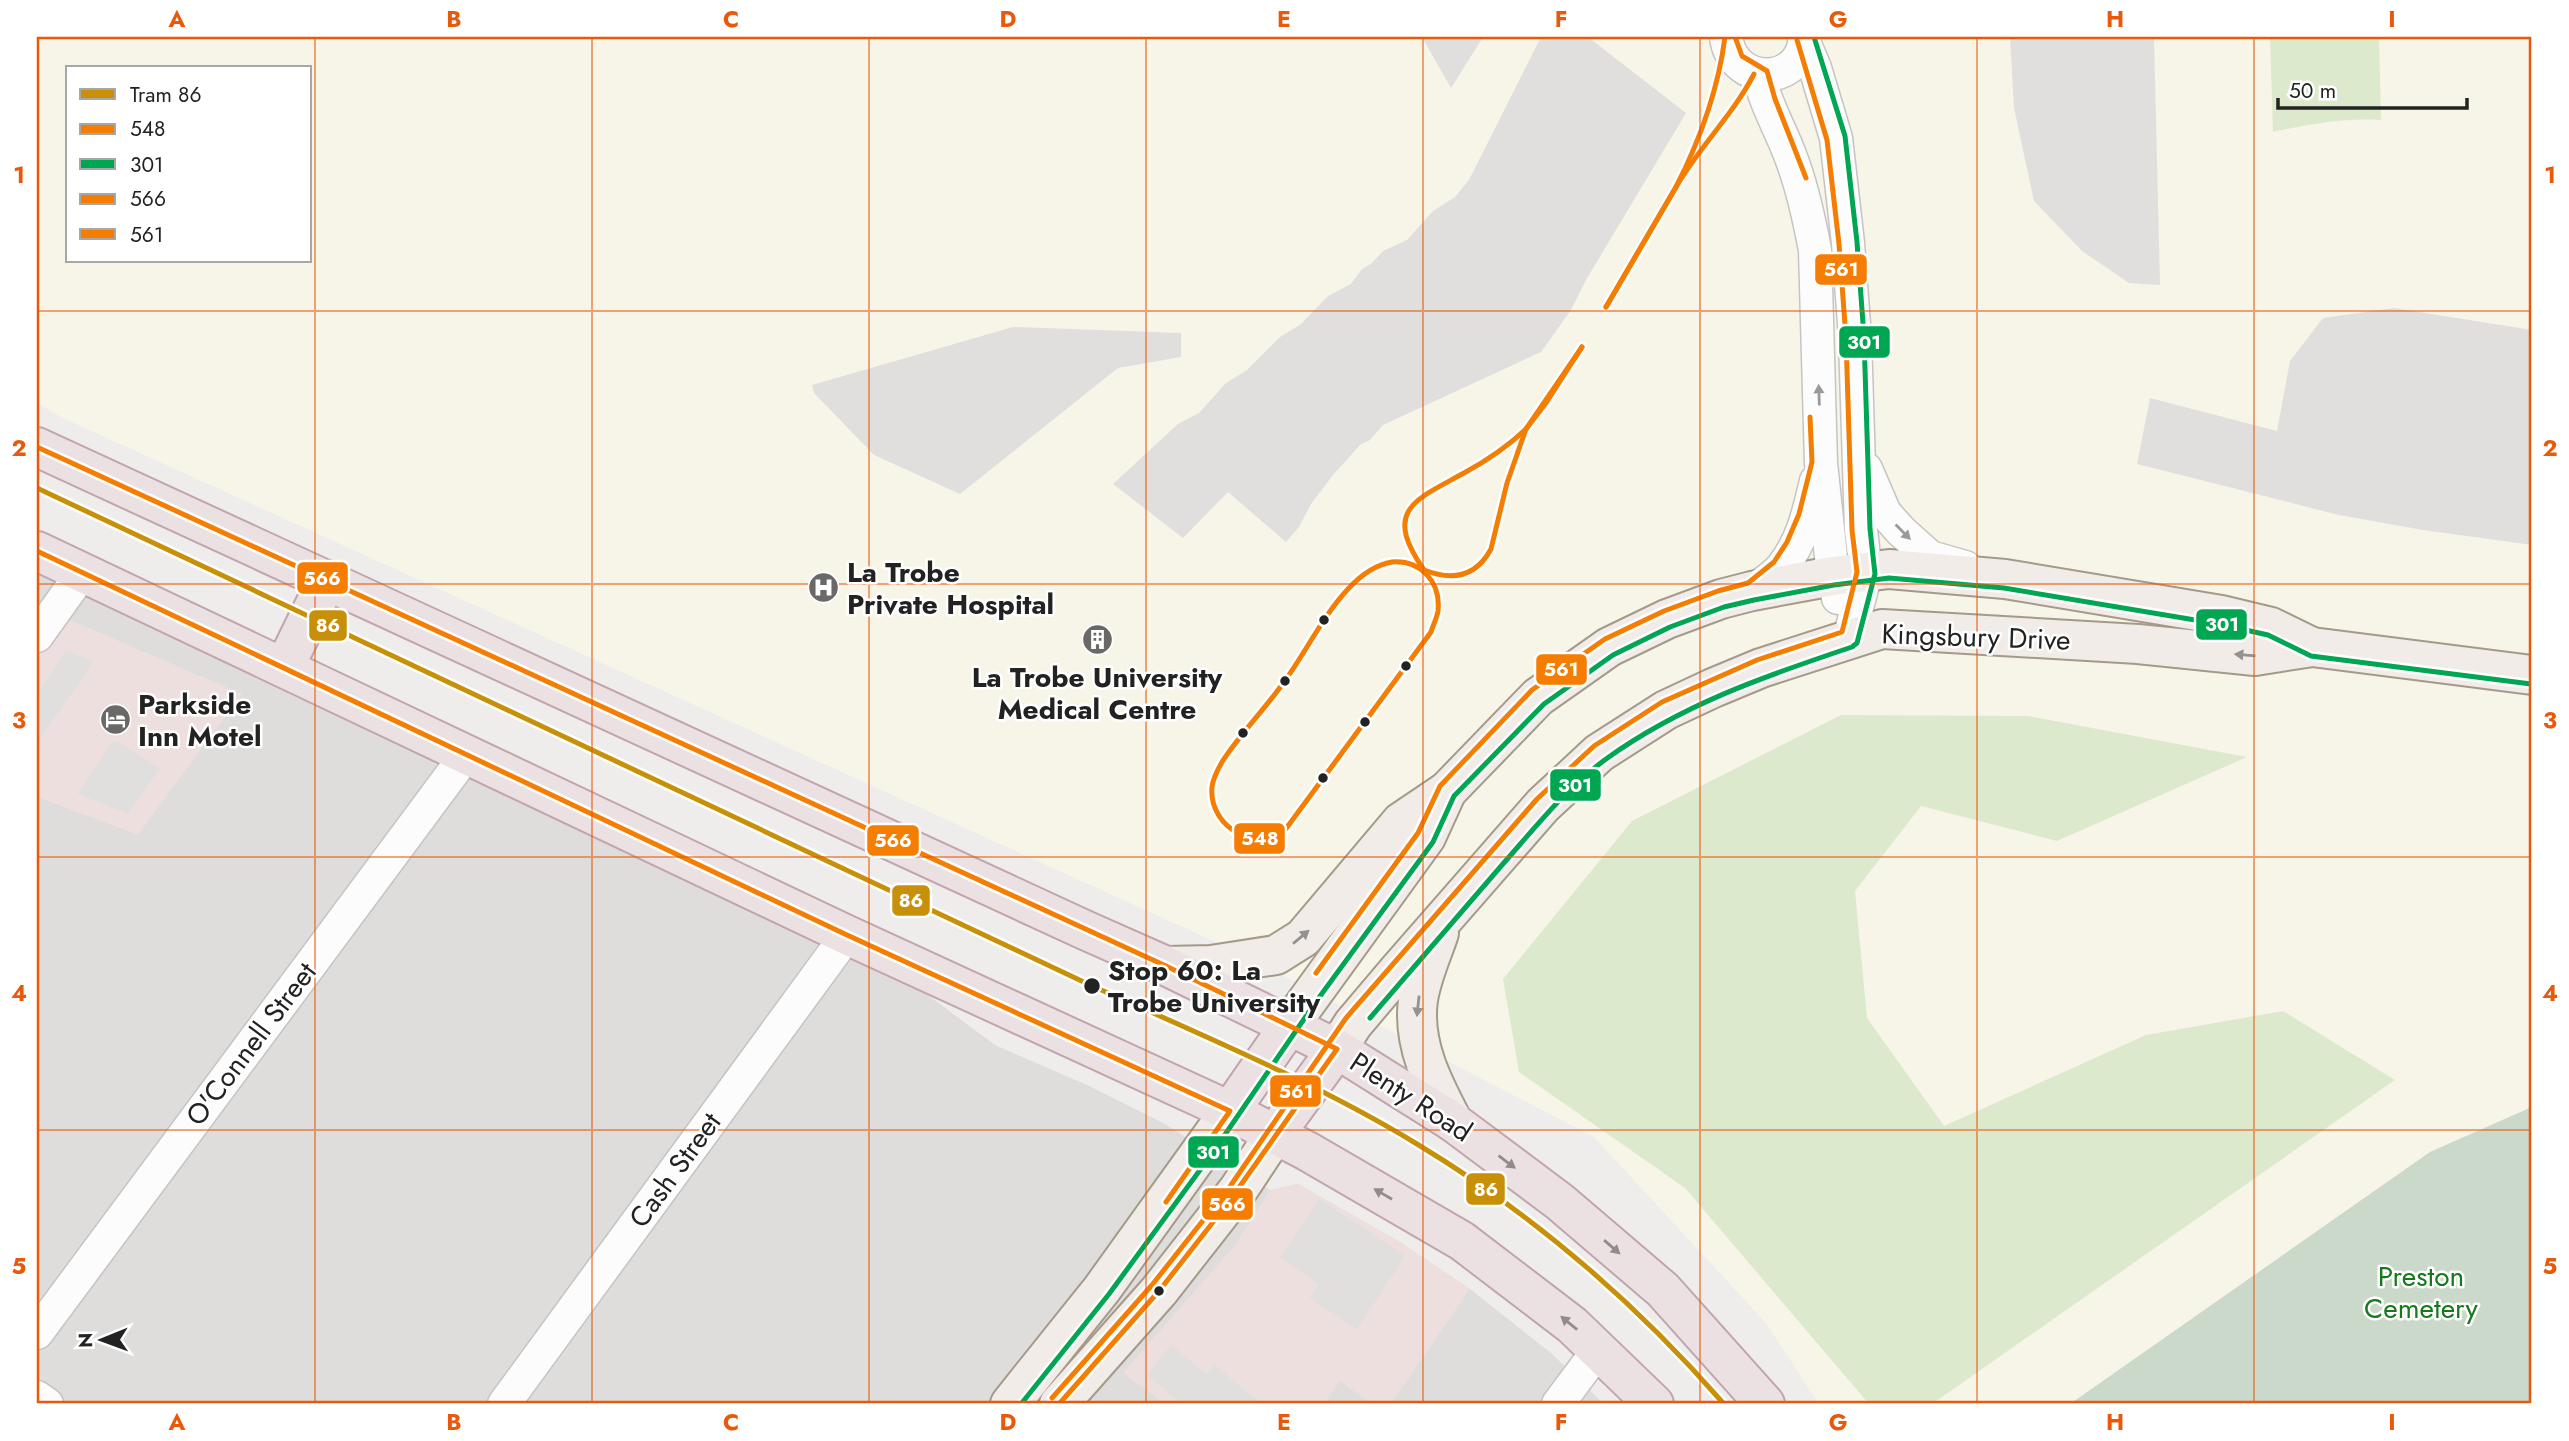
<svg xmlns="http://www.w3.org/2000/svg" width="2569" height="1441" viewBox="0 0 2569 1441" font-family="Jost,sans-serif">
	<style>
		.residential { fill: #dedddc }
		.commercial { fill: #ecdfde }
		.education { fill: #f7f5e8; fill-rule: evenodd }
		.grass { fill: #dde9cd }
		.cemetery { fill: #cad9ca }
		.parking { fill: #e0dfde }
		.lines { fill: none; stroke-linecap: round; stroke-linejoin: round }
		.minor-casing { stroke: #c5c4c3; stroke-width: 35 }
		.major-casing { stroke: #a49a89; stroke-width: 42 }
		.highway-casing { stroke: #c1a4ae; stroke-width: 42 }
		.minor { stroke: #fdfcfc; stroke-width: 32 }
		.major { stroke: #f1ece8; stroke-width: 38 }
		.highway { stroke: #ebe1e3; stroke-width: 38 }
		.bus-1-casing { stroke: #fff; stroke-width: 10 }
		.bus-2-casing { stroke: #fff; stroke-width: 10 }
		.bus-3-casing { stroke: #fff; stroke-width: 10 }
		.bus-4-casing { stroke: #fff; stroke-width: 10 }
		.bus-1 { stroke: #f47d02; stroke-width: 5 }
		.bus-2 { stroke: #00a651; stroke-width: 5 }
		.bus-3 { stroke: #f47d02; stroke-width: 5 }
		.bus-4 { stroke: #f47d02; stroke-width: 5 }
		.tram-1-casing { stroke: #fff; stroke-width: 10 }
		.tram-1 { stroke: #c89008; stroke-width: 5 }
		.oneway { fill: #9a9a9a }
		.oneway2 { fill: #94918f }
		.oneway3 { fill: #918b8c }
		.grid { fill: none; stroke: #e8590c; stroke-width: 2; stroke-opacity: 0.55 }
		.bus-dot { fill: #222; stroke: #fff; stroke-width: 2.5 }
		.labels { text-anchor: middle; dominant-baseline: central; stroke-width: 5; stroke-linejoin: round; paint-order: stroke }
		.poi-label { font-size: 28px; font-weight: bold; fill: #222; stroke: #fff; text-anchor: start }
		.street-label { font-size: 28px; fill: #222; stroke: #fff }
		.stop-label { font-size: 28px; font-weight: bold; fill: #222; stroke: #fff; text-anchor: start }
		.park-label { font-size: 28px; fill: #16791b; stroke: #fff }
		.line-badge { stroke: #fff; stroke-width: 2.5 }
		.badge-label { font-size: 19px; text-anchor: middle; font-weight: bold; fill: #fff }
		.neatline { fill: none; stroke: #e8590c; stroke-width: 2.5 }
		.grid-label { font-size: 23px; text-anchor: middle; font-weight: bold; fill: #e8590c }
	</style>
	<rect width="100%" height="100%" fill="#efedeb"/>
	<polygon class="residential" points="37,574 917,987 995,1045 1087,1085 1165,1124 1270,1190 1298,1184 1400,1242 1470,1289 1551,1353 1604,1404 37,1404"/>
	<g class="commercial">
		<polygon points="63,617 242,694 138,835 37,797 37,655"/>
		<polygon points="1298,1184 1400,1242 1470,1289 1391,1404 1371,1404 1340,1381 1324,1404 1165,1404 1123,1373 1235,1245 1270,1190"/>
	</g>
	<path class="education" d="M37 37H2532V1107L2430 1152 2070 1404H1819L1766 1323 1594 1137 1240 953 61 417 37 403ZM68 68H310V261H68Z"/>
	<g class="grass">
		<path d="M2270 37H2379L2381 120C2344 118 2310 124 2273 132Z"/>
		<polygon points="1841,715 2028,716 2247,757 2057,841 1921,806 1855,891 1867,1018 1944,1126 2146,1035 2283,1011 2395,1080 1932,1404 1869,1404 1685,1188 1519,1072 1503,979 1632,821"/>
	</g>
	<polygon class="cemetery" points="2532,1107 2532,1404 2070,1404 2430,1152"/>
	<g class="parking">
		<polygon points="1422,37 1483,37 1451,88"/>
		<polygon points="1541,37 1588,37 1686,113 1586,280 1571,310 1541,352 1383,425 1370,440 1361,444 1333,475 1311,504 1299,527 1286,542 1228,492 1183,538 1113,484 1178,424 1199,413 1226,383 1247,370 1280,337 1301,324 1328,296 1351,284 1362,269 1371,264 1383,251 1407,240 1433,211 1455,197 1469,180"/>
		<polygon points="2010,37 2154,37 2160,285 2129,283 2082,251 2034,201 2014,108"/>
		<polygon points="2394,308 2532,330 2532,545 2423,530 2339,515 2137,464 2150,398 2277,431 2290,361 2323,318"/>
		<polygon points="1013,327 1181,333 1181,357 1118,368 960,494 874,455 814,393 812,385"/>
		<polygon points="66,651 94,661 37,743 37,693"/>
		<polygon points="114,740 160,768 128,814 78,794"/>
		<polygon points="1319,1199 1405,1256 1357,1329 1310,1298 1319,1284 1280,1258"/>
		<polygon points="1171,1345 1206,1374 1214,1365 1262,1404 1183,1404 1147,1375"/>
	</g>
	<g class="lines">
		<defs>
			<g id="minor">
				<path d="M1726 37C1733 88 1802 86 1805 37"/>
				<polyline points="1804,42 1815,68 1836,138 1848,243 1855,338 1861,530 1866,573 1849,639"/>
				<path d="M1759 75C1765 104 1780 128 1790 155 1802 185 1809 218 1815 250L1821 463 1833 576 1838 598"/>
				<polyline points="1866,469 1885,513 1901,531 1930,557 1965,567"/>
				<path d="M1752 591C1762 584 1774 577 1782 567 1802 543 1809 511 1816 481"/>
				<polyline points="37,636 82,573"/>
				<polyline points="37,1333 466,755"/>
				<polyline points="37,1397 47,1404"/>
				<polyline points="504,1404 847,935"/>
				<polyline points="1558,1404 1599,1349"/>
			</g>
			<g id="major">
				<path d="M1439 933C1432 954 1421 978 1418 1000 1412 1044 1433 1084 1453 1122"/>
				<polyline points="1166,966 1211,965 1276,955 1303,938 1401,822 1447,791"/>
				<polyline points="1289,1026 1426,837 1447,791 1538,697 1609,647 1667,619 1721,599 1752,591 1833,576 1889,569 2005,579 2221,615 2271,627 2312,647"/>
				<polyline points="1337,1049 1353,1024 1397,972 1543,805 1599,753 1666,710 1713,688 1761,668 1882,629 2138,644 2255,656 2312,647 2532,675"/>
				<polyline points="1010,1404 1102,1289 1230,1111"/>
				<polyline points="1059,1404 1159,1291 1238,1190 1275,1134"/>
			</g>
			<g id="highway">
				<polyline points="37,447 1087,931 1166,966 1337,1049 1453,1122 1560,1202 1663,1290 1765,1404"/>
				<polyline points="37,551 847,935 1230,1111 1307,1151 1462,1241 1572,1325 1654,1404"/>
				<polyline points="284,668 327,580"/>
				<polyline points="1230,1111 1289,1026"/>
				<polyline points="1275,1134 1337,1049"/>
			</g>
		</defs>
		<use href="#minor" class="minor-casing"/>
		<use href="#major" class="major-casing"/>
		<use href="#highway" class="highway-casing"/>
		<use href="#minor" class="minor"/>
		<use href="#major" class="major"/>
		<use href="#highway" class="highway"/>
		<defs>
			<g id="bus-1">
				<path d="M1676 187C1701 138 1718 91 1725 37"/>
				<path d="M1676 187C1699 147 1733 115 1754 74"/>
				<polyline points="1606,307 1676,187"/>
				<polyline points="1606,307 1676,187"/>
				<polyline points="1526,429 1582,347"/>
				<polyline points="1526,429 1546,403 1582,347"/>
				<path d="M1392 562C1421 560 1441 582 1438 611 1437 618 1433 625 1431 632L1285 830C1270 839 1256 842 1240 834 1222 826 1210 807 1212 787 1213 778 1218 769 1222 762 1240 734 1265 709 1284 682 1306 652 1322 617 1348 589 1360 576 1374 565 1392 562Z"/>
				<path d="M1424 570C1452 581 1476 577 1491 549L1507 483 1526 429"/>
				<path d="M1424 570C1382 510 1415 500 1464 473 1486 461 1508 446 1526 429"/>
			</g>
			<g id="bus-2">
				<path d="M1370 1018C1414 967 1458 916 1502 865 1534 829 1566 788 1606 759 1681 705 1765 676 1852 647L1857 643 1875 574 1870 529 1864 337 1857 242 1845 136 1814 37"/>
				<polyline points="1021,1404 1109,1294 1211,1155 1315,1003 1433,842 1454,796 1544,704 1613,655 1670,627 1724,607 1754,600 1834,585 1889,578 2004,588 2219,624 2268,635 2311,656 2531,684"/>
			</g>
			<g id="bus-3">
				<polyline points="37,447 1166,966 1337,1049 1228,1203 1159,1291 1059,1404"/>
				<polyline points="37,551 847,935 1230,1111 1166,1202"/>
			</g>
			<g id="bus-4">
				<polyline points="1735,37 1742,56 1767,71 1775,99 1806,178"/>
				<polyline points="1316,973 1418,833 1440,786 1532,690 1605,639 1664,611 1718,591 1748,583 1774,562 1787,542 1799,514 1812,462 1810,417"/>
				<polyline points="1052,1398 1152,1285 1231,1185 1346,1018 1537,799 1594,746 1662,702 1757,660 1842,632 1857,572 1852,530 1846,338 1839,244 1827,140 1797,40"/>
			</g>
		</defs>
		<use href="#bus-1" class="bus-1-casing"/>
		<use href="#bus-2" class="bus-2-casing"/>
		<use href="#bus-3" class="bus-3-casing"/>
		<use href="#bus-4" class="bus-4-casing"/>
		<use href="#bus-1" class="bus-1"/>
		<use href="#bus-2" class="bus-2"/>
		<use href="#bus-3" class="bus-3"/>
		<use href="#bus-4" class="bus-4"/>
		<defs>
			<path id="tram-1" d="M37 488 1088 984C1199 1034 1313 1081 1417 1144 1533 1214 1635 1302 1724 1404"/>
		</defs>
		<use href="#tram-1" class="tram-1-casing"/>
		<use href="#tram-1" class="tram-1"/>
	</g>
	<defs><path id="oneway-solid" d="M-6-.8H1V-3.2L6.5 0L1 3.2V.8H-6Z" transform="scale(1.75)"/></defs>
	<g class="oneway">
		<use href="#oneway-solid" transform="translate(1819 395) rotate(-92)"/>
		<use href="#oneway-solid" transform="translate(1903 532) rotate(45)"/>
	</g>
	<g class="oneway2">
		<use href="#oneway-solid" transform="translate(2245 655) rotate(-175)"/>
		<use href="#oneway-solid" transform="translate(1301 937) rotate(-40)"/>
		<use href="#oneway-solid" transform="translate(1418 1006) rotate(96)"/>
	</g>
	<g class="oneway3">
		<use href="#oneway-solid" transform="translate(1507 1162) rotate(37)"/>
		<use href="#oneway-solid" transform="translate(1383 1194) rotate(-150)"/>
		<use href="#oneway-solid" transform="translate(1612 1247) rotate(41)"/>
		<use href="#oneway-solid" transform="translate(1569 1323) rotate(-141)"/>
	</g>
	<path class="grid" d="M315 37V1404M592 37V1404M869 37V1404M1146 37V1404M1423 37V1404M1700 37V1404M1977 37V1404M2254 37V1404M37 311H2532M37 584H2532M37 857H2532M37 1130H2532"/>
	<defs>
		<symbol id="hospital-disc" viewBox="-11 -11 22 22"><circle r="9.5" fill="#6a6968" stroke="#fff"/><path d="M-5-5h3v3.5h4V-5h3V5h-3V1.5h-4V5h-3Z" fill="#fff"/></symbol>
		<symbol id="building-disc" viewBox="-11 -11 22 22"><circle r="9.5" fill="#6a6968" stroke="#fff"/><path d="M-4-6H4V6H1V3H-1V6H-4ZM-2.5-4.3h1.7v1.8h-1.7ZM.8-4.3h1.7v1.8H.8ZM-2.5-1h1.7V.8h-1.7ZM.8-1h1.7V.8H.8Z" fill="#fff"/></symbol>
		<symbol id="hotel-disc" viewBox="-11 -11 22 22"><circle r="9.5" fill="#6a6968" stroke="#fff"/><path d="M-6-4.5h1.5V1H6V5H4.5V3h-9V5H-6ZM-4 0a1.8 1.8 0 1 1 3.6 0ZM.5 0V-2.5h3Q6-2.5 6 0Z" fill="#fff"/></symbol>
	</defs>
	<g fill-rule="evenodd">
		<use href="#hospital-disc" x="806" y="570" width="35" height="35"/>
		<use href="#building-disc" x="1080" y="622" width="35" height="35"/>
		<use href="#hotel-disc" x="98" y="702" width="35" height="35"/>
	</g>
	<g class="bus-dot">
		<circle cx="1324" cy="620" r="6"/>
		<circle cx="1406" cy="666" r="6"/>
		<circle cx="1285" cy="681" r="6"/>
		<circle cx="1365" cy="722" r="6"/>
		<circle cx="1243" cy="733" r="6"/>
		<circle cx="1323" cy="778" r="6"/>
		<circle cx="1092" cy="986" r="9"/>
		<circle cx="1159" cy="1291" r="6"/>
	</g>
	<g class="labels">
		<g class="poi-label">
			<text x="847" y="572">La Trobe<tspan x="847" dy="32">Private Hospital</tspan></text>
			<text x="1097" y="677" text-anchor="middle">La Trobe University<tspan x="1097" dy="32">Medical Centre</tspan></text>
			<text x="138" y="704">Parkside<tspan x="138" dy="32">Inn Motel</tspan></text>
		</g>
		<g class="street-label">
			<text transform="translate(1976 637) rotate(2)">Kingsbury Drive</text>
			<text transform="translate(251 1044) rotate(-53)">O'Connell Street</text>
			<text transform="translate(1411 1097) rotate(33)">Plenty Road</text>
			<text transform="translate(675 1170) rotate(-54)">Cash Street</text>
		</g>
		<g class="stop-label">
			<text x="1108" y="970">Stop 60: La<tspan x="1108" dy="32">Trobe University</tspan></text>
		</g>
		<g class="park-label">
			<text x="2421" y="1276">Preston<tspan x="2421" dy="32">Cemetery</tspan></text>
		</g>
	</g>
	<g class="line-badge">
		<rect x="1814" y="253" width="54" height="33" rx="7" fill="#f47d02"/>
		<rect x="1838" y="325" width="53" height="34" rx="7" fill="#00a651"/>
		<rect x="296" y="561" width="53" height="34" rx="7" fill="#f47d02"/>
		<rect x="2195" y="608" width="53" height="33" rx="7" fill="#00a651"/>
		<rect x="308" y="609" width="40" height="33" rx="7" fill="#c89008"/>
		<rect x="1535" y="653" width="53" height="33" rx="7" fill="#f47d02"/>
		<rect x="1549" y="768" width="53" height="34" rx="7" fill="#00a651"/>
		<rect x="1233" y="822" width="53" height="33" rx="7" fill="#f47d02"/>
		<rect x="866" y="824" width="54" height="33" rx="7" fill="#f47d02"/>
		<rect x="891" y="884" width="40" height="33" rx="7" fill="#c89008"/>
		<rect x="1269" y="1074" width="53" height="34" rx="7" fill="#f47d02"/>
		<rect x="1187" y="1135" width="53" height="34" rx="7" fill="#00a651"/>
		<rect x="1465" y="1172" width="41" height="34" rx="7" fill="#c89008"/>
		<rect x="1201" y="1187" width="53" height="34" rx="7" fill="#f47d02"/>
	</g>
	<g class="badge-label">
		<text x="1841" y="276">561</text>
		<text x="1864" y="349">301</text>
		<text x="322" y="585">566</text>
		<text x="2222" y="631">301</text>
		<text x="328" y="632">86</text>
		<text x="1561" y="676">561</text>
		<text x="1575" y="792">301</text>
		<text x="1260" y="845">548</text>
		<text x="893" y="847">566</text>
		<text x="911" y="907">86</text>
		<text x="1296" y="1098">561</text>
		<text x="1213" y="1159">301</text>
		<text x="1486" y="1196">86</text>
		<text x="1227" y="1211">566</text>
	</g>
	<rect width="2569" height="1441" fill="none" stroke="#ffffff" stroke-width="77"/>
	<rect x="66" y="66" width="245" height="196" fill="#ffffff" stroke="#a7a7a7" stroke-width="2"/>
	<rect x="80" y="89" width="35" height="10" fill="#c89008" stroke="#a7a7a7" stroke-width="2"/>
	<text x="130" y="102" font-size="21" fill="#222222">Tram 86</text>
	<rect x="80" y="124" width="35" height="10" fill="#f47d02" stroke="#a7a7a7" stroke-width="2"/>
	<text x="130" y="136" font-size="21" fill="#222222">548</text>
	<rect x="80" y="159" width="35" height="10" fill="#00a651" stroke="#a7a7a7" stroke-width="2"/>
	<text x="130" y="172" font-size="21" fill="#222222">301</text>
	<rect x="80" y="194" width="35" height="10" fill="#f47d02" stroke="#a7a7a7" stroke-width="2"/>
	<text x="130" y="206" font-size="21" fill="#222222">566</text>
	<rect x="80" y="229" width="35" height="10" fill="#f47d02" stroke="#a7a7a7" stroke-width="2"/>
	<text x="130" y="242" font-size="21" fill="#222222">561</text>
	<g transform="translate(102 1340) rotate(269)" stroke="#ffffff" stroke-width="5" paint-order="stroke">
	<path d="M0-5L12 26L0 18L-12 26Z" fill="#222222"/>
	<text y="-10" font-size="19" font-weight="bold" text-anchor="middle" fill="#222222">N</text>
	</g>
	<path d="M2278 98v10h189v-10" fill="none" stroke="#222222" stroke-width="3.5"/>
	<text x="2289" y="98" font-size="21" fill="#222222" stroke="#ffffff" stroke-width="5" paint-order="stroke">50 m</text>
	<rect x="38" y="38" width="2492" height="1364" class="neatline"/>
	<g class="grid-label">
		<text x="177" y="27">A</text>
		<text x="454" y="27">B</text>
		<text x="731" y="27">C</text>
		<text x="1008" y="27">D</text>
		<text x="1284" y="27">E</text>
		<text x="1561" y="27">F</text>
		<text x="1838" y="27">G</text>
		<text x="2115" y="27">H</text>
		<text x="2392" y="27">I</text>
		<text x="19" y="183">1</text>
		<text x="2550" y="183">1</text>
		<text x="19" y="456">2</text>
		<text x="2550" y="456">2</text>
		<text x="19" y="728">3</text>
		<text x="2550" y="728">3</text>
		<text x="19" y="1001">4</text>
		<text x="2550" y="1001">4</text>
		<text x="19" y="1274">5</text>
		<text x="2550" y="1274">5</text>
		<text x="177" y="1430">A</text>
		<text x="454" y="1430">B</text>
		<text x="731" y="1430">C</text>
		<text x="1008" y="1430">D</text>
		<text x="1284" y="1430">E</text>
		<text x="1561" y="1430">F</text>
		<text x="1838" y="1430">G</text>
		<text x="2115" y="1430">H</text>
		<text x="2392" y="1430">I</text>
	</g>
</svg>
